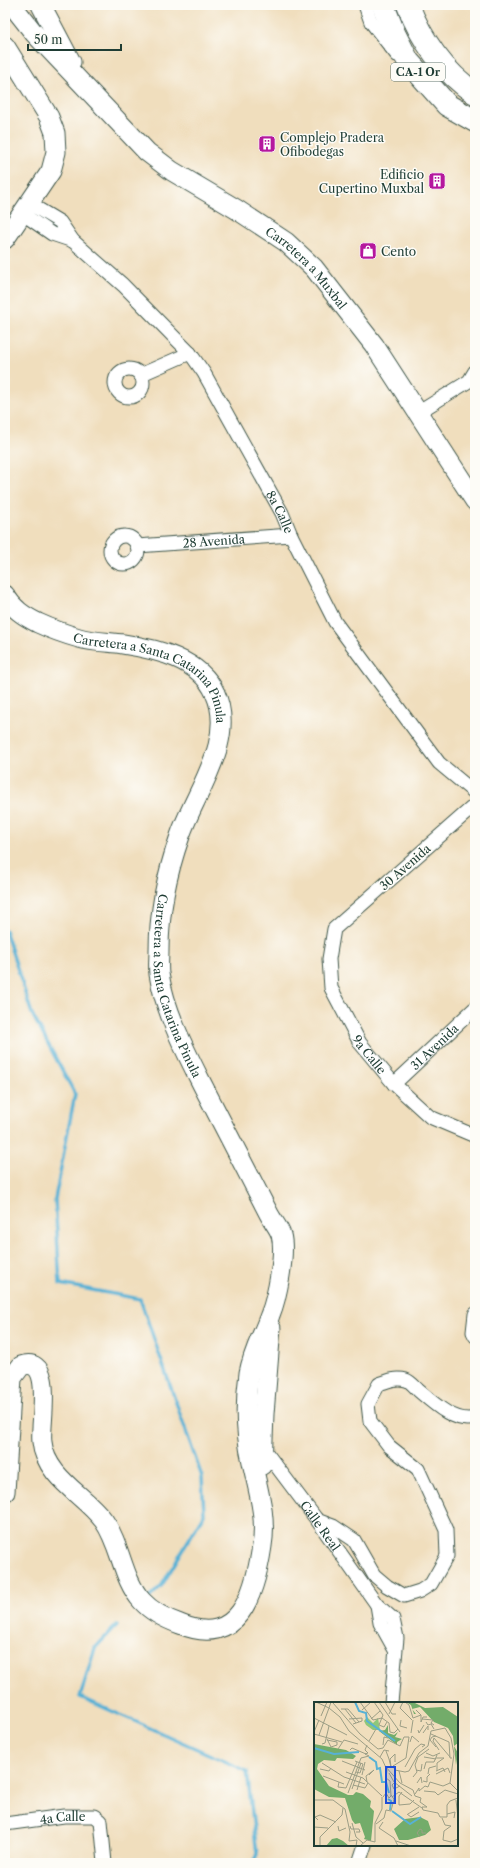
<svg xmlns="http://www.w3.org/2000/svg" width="480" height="1868" viewBox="0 0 480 1868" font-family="'Libre Caslon Text',serif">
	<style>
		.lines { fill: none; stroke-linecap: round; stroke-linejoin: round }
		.stream { stroke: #57b1d5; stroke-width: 3.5 }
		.minor-casing { stroke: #3e5549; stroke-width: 15 }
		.secondary-casing { stroke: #3e5549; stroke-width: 21 }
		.trunk-casing { stroke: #3e5549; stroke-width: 24 }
		.minor { stroke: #fff; stroke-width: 13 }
		.secondary { stroke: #fff; stroke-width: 19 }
		.trunk { stroke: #fff; stroke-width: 22 }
		.labels { text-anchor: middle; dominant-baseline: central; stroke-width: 3; stroke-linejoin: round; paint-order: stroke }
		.shield { fill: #fdfcf7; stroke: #62766e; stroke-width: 1 }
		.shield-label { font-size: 11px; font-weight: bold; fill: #1f3d34 }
		.poi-label { font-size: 12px; fill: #1f3d34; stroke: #fdfcf7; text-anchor: start }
		.street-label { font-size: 12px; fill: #1f3d34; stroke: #fdfcf7 }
		.inset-river { fill: none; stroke: #57b1d5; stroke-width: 2 }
		.inset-road { fill: none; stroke: #9c9e86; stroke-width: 1 }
		.view { fill: #1d4ed8; fill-opacity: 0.15; stroke: #1d4ed8; stroke-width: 2 }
		.inset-edge { fill: none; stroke: #1f3d34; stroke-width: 2 }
	</style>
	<rect width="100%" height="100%" fill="#fdfcf7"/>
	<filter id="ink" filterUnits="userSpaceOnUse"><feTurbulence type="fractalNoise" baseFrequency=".025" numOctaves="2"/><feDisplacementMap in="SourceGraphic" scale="8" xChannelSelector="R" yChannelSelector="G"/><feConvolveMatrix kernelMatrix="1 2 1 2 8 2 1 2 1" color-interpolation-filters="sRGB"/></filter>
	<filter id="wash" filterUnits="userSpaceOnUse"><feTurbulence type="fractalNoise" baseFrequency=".012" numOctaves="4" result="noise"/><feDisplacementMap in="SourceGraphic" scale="16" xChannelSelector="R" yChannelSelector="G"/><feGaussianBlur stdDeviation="0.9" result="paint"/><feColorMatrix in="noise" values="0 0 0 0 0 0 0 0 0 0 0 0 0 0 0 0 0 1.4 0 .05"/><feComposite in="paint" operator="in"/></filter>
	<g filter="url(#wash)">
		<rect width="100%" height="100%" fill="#f0debd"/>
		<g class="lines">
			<g class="stream">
				<polyline points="5,930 32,1014 75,1094 55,1199 60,1284 140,1299 202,1477 204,1514 162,1585 150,1597"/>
				<polyline points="117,1625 95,1648 80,1697 247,1771 257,1854 253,1863"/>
			</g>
		</g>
	</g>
	<g filter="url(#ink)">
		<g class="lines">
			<defs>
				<g id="minor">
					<polyline points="365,5 371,22 397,55"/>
					<path id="s1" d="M30 204 60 222 73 241 123 285 178 341 190 353 204 373 282 513 291 535 335 622 439 763 475 793"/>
					<polyline points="23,214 52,234 73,241"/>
					<circle cx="129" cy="383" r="14"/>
					<polyline points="140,375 190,353"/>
					<polyline points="419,412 469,381 475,371"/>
					<circle cx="124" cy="550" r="14"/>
					<path id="s2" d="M137 546 291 535"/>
					<path id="s3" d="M475 805 334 929 329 959 331 988 360 1043 394 1084 430 1117 475 1136"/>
					<path id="s4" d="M394 1084 475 1008"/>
					<polyline points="475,1314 473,1332 475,1336"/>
					<path id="s5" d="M262 1447 317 1520 377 1605 393 1619 397 1638 391 1703"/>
					<path d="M317 1520 333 1526 354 1540 374 1575 387 1586 404 1596 420 1591 431 1584 447 1556 446 1530 418 1469 389 1446 370 1421 368 1404 379 1384C387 1381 396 1377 406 1380 410 1381 415 1387 418 1390 432 1402 455 1424 475 1418"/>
					<polyline points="377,1605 380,1623 395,1650"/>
					<path id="s6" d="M5 1824 64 1816H95L101 1821 105 1863"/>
					<polyline points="359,1863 365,1845"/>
				</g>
				<g id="secondary">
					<path id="s7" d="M12 5 34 33 147 152 172 171 236 209 286 242 314 268 374 345 475 501"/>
					<polyline points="41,5 71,62"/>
					<polyline points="5,46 49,117 55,133 56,152 51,171 5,239"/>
					<path id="s8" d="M5 595C13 609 24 616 38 623 51 629 65 634 79 638 93 642 109 642 123 644 156 649 200 659 215 693 237 740 195 792 180 836 167 873 159 911 159 950 159 958 158 966 159 974 165 1012 186 1052 203 1086 225 1129 247 1171 269 1214 272 1220 279 1228 281 1235 286 1253 277 1298 270 1315 263 1335 253 1351 249 1373 245 1401 245 1433 252 1462 258 1490 267 1517 262 1546 255 1593 239 1649 180 1624 166 1619 152 1612 142 1601 122 1579 121 1545 104 1521 90 1502 69 1490 55 1472 48 1463 43 1453 42 1442 39 1424 56 1354 21 1366L12 1378 5 1492"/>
					<polyline points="262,1465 264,1414 271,1328"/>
				</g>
				<g id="trunk">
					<polyline points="383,5 394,33 408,61 447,105 475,121"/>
					<path d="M408 5C421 39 444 73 475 93"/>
				</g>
			</defs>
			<use href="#minor" class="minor-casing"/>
			<use href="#secondary" class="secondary-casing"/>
			<use href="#trunk" class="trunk-casing"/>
			<use href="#minor" class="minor"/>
			<use href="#secondary" class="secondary"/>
			<use href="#trunk" class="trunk"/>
		</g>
	</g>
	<defs>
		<symbol id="building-square" viewBox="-11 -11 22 22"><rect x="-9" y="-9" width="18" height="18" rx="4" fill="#b5179e" stroke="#fdfcf7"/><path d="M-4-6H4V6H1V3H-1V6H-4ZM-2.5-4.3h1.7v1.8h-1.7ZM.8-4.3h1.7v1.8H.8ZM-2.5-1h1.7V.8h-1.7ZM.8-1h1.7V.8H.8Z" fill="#fff"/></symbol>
		<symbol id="shop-square" viewBox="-11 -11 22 22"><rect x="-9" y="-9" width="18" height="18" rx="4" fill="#b5179e" stroke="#fdfcf7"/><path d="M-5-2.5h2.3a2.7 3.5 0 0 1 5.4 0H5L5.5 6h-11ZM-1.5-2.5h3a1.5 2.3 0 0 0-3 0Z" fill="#fff"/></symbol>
	</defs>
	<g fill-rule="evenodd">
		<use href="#building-square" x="257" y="134" width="20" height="20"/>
		<use href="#building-square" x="427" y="171" width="20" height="20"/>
		<use href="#shop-square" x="358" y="241" width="20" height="20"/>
	</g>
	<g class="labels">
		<rect class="shield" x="391" y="63" width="54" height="18" rx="3"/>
		<g class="shield-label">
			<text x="418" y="72">CA-1 Or</text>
		</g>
		<g class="poi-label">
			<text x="280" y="137">Complejo Pradera<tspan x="280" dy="14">Ofibodegas</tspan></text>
			<text x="424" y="174" text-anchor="end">Edificio<tspan x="424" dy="14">Cupertino Muxbal</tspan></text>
			<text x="381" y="251">Cento</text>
		</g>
		<g class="street-label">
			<text stroke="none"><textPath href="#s7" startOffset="398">Carretera a Muxbal</textPath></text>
			<text stroke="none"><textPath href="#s1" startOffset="403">8a Calle</textPath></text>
			<text stroke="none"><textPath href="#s2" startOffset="77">28 Avenida</textPath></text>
			<text stroke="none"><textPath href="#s8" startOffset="177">Carretera a Santa Catarina Pinula</textPath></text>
			<text transform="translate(405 867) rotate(-41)">30 Avenida</text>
			<text stroke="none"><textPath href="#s8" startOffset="548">Carretera a Santa Catarina Pinula</textPath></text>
			<text stroke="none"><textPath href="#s4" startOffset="55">31 Avenida</textPath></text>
			<text stroke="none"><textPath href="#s3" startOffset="324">9a Calle</textPath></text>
			<text stroke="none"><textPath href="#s5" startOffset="98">Calle Real</textPath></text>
			<text stroke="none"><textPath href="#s6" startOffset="58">4a Calle</textPath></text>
		</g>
	</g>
	<g transform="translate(314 1702)">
		<rect width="144" height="144" fill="#f0debd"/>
		<path d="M53 15 59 21 64 16 66 28H59L52 23 50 19Z" fill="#8fc77a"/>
		<path d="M92 0H99L111 6 129 5 144 15V41L140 44 144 51 142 63 139 34 134 26 120 20 106 5 98 7 102 12H100L97 3ZM74 23V31L80 33 84 30 81 35 88 37 83 40V43L65 29 71 28ZM0 42 32 48 42 54 39 57 23 56 21 59 10 58 4 62 3 67 15 84 34 93H39L42 90 49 92 57 99 56 105 60 109 57 139 50 137 51 135 46 121 41 122 38 118 31 96 15 95 0 87ZM106 115 114 119 117 128 111 133 94 138H85L80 127 91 117ZM23 136 29 139 35 144H12L18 137Z" fill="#73ac6a"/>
		<path class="inset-river" d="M41 0 45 9 52 11 53 19 81 39M0 46 20 52 45 50M55 55 62 60 63 67 66 66 68 80H72L75 91M74 97 77 99 76 108M78 109 96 122 107 115"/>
		<path class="inset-road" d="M2 0 15 6 5 33M17 0 15 6 26 15 35 29 68 57 73 68 72 76 76 79 77 94M46 0 59 18 68 16 75 21 76 30 80 31 84 27M60 0 69 13 65 23 70 25 73 20M65 0 86 30M71 0 78 12H82M89 0 86 6 98 18M91 0 95 3 99 16M19 1 46 32 64 47 69 46 74 38 86 44 90 35H95L92 56 79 64 81 68 91 70 95 69 105 51 114 44 117 29 131 26 137 36 140 52 136 81 144 89M27 7H34L45 20M31 7 42 21M48 8 57 0M75 12 81 0M107 13V20L109 15H113M7 14 13 0M0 16 33 33M99 16 107 13 102 8M35 17 48 16V19L39 22M57 17 66 9M108 17 119 18 117 21 120 23M87 18 86 24 93 26M112 20 114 23 117 22 120 27M104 28 105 31 110 23M0 30 5 18M97 31 99 18M109 31 114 24V28M0 32 28 40M117 32 135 40 136 56H138M13 37 17 45 23 43M13 38 23 40V43M55 39 62 27M96 40 98 34 105 40M8 42 11 41 15 24M69 43 70 35 74 36M122 45 116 38 118 35 122 34M24 47 30 38 44 42M36 48 38 46 52 52M125 48 119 39 120 36 136 55M72 49 75 57 77 65 76 57M112 51 119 54 126 51M66 55 70 48 75 49M110 55 122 57M122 56H130L123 61V68M76 57 81 52V60M28 59 51 68M41 59 49 62 46 71 42 70M8 61 30 75 51 82M101 63 104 55 115 47M71 64 86 81 99 88 101 94 107 96 106 100 113 105H108L109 108 124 111 126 115H133V103L136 99 144 96M91 65 101 47 107 42 111 43 108 45M6 67 15 69 17 66M110 67 112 60H120L123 53M102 68 107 69 108 62M85 69 88 81M122 69 129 66 131 70M32 70 49 76 68 94M75 71 80 80 98 94M114 72 115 66 122 64M122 72 134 66 136 71M48 73 51 60M9 74 30 82M99 75 103 70 101 63M109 79 113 80V75L116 72M25 80 24 85 32 86 43 60M53 80 52 74 60 68 55 73M81 80 78 83 80 87 86 84M103 81 107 75 108 81M39 83 51 86 54 81M38 87 47 61M43 88 47 75M110 89 121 90 124 93 131 88 144 92M88 90 85 94V103L96 102 100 98M34 91 47 56 55 54 51 52 54 51 51 48 53 43M101 92 105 86V89L111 84 114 85 116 80 129 84 136 81M69 95 72 91 75 96 77 94M78 95 85 90 108 106M0 98H19L31 107 36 130 35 139 43 138 42 144M142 98 144 116M93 112 97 115 105 110M94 112 105 105M133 112 141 110 140 116M128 116 131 123 137 124 130 129 129 138 137 140 144 137M4 118 1 115 6 113 22 120M69 120 65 126 80 136 84 144M38 121 42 135 49 141M62 122 70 116 72 108 77 109 80 97 77 93M24 124 25 129 32 126M36 124 37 127H45L46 130H42M0 125 14 126M106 135 103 131 106 127 108 128V131H112M82 139 97 144M6 144V135L28 113 29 106M46 144 53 138 61 140V121L68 107V95"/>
		<path class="view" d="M72 65H81V101H72Z"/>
		<rect width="144" height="144" class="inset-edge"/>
	</g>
	<rect width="480" height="1868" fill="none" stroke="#fdfcf7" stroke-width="20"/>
	<path d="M28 44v6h93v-6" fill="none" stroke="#1f3d34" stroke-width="2"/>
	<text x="34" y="44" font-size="12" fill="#1f3d34" stroke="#fdfcf7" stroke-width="3" paint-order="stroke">50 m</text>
</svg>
